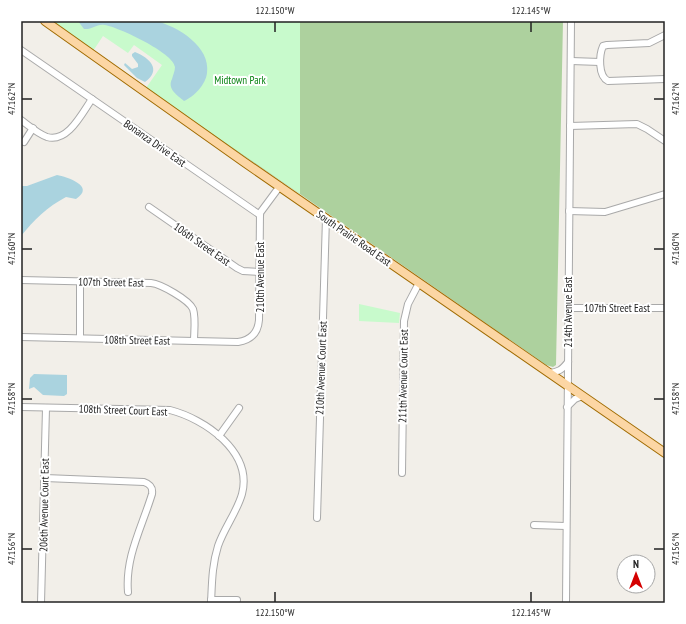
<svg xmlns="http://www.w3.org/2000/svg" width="686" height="624" viewBox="0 0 686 624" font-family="'PT Sans Narrow',sans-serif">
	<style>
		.forest { fill: #add19e }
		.park { fill: #c8facc }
		.water { fill: #aad3df }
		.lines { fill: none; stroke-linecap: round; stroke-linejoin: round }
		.minor-casing { stroke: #a9a9a9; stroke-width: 8 }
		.major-casing { stroke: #a06b00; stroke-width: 10 }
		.minor { stroke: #fff; stroke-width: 6 }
		.major { stroke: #fcd6a4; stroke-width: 8 }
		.ticks { fill: none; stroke: #222; stroke-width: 1.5 }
		.labels { text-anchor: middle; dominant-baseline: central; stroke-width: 4; stroke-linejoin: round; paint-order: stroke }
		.park-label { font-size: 11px; fill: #0c8416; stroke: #fff }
		.street-label { font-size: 11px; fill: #222; stroke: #fff }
		.neatline { fill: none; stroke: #222; stroke-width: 1.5 }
		.ticks-label { font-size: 10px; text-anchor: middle; fill: #222 }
	</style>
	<rect width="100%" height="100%" fill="#f2efe9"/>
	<polygon class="forest" points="195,21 563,21 556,365 553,367 546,365 300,194 201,127"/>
	<g class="park">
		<polygon points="50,21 300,21 300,194 146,88 162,65 134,45 128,53 103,36 93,51"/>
		<polygon points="359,304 400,313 399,323 359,321"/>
	</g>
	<g class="water">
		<path d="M78 21C95 19 113 21 131 21 138 21 148 19 155 21 178 26 211 47 207 73 206 84 194 97 184 101 177 95 167 89 172 79 173 75 175 71 175 67 174 53 118 27 105 25 97 23 92 30 84 29Z"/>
		<path d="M135 52C150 58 162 70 145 82L137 78 124 65 125 63 132 69 138 67V64L132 56V54Z"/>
		<path d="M57 175C67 177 96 186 76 199L66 197C47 207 34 220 21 236V186H27Z"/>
		<polygon points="34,374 67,375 67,394 64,396 43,395 34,387 29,389 30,378"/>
	</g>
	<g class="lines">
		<defs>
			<g id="minor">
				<path d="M665 35 649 43 607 45 603 46C599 55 598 76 608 81L665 79"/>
				<polyline points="21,50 260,215"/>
				<polyline points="571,61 600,62"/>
				<path d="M21 120C29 126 38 134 47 137 68 143 82 113 92 99"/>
				<polyline points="570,126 637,124 647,129 665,141"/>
				<polyline points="24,142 33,128"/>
				<polyline points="149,207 237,268 243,271 259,272"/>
				<polyline points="569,211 605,212 665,194"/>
				<path d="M21 280 151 283C161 284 189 300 193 309 196 318 194 332 194 341"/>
				<polyline points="568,308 665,308"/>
				<path d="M21 337 238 342C251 340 258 333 259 320L260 213 280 186"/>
				<polyline points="80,338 80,281"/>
				<path d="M549 373C558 372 562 370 568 362"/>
				<path d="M21 407 170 410C205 419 253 452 242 494 237 512 224 528 218 546 212 565 212 583 211 603"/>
				<polyline points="567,407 575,399 582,396"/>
				<polyline points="219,436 239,408"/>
				<polyline points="402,473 404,321 408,304 419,283"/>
				<path d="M45 478 144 482C150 484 153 487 152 494 142 527 125 557 128 592"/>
				<polyline points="317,518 326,218"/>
				<polyline points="534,525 566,526"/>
				<polyline points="211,600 237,600"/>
				<polyline points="41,603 46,408"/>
				<polyline points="566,603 571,21"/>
			</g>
			<polyline id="major" points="45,21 244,162 665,453"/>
		</defs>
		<use href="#minor" class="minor-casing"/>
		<use href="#major" class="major-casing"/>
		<use href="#minor" class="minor"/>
		<use href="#major" class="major"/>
	</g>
	<path class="ticks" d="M275 22V32M531 22V32M22 99H32M654 99H664M22 249H32M654 249H664M22 399H32M654 399H664M22 549H32M654 549H664M275 592V602M531 592V602"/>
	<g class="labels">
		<g class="park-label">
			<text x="240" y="80">Midtown Park</text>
		</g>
		<g class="street-label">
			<text transform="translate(155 143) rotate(35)">Bonanza Drive East</text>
			<text transform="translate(354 238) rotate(35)">South Prairie Road East</text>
			<text transform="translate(202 244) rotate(35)">106th Street East</text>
			<text transform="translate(260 277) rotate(-90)">210th Avenue East</text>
			<text transform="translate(111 282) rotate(1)">107th Street East</text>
			<text x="617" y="308">107th Street East</text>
			<text transform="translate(568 312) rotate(-90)">214th Avenue East</text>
			<text transform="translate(137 340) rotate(1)">108th Street East</text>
			<text transform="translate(321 368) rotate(-88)">210th Avenue Court East</text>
			<text transform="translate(403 376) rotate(-89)">211th Avenue Court East</text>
			<text transform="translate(123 410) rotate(2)">108th Street Court East</text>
			<text transform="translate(44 505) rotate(-89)">206th Avenue Court East</text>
		</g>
	</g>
	<rect width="686" height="624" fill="none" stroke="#ffffff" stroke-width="44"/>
	<g transform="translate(636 574)"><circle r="19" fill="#ffffff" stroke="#a7a7a7"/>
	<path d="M0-3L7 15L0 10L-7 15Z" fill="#d40000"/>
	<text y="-6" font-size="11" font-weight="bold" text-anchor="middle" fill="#222222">N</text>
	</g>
	<rect x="22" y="22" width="642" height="580" class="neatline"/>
	<g class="ticks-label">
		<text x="275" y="14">122.150°W</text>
		<text x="531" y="14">122.145°W</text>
		<text transform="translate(11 99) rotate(-90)" y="4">47.162°N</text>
		<text transform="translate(675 99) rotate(-90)" y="4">47.162°N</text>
		<text transform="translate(11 249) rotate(-90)" y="4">47.160°N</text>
		<text transform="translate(675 249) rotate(-90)" y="4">47.160°N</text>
		<text transform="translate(11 399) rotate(-90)" y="4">47.158°N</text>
		<text transform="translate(675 399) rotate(-90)" y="4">47.158°N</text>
		<text transform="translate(11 549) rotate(-90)" y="4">47.156°N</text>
		<text transform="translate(675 549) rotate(-90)" y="4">47.156°N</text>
		<text x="275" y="616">122.150°W</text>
		<text x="531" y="616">122.145°W</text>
	</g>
</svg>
